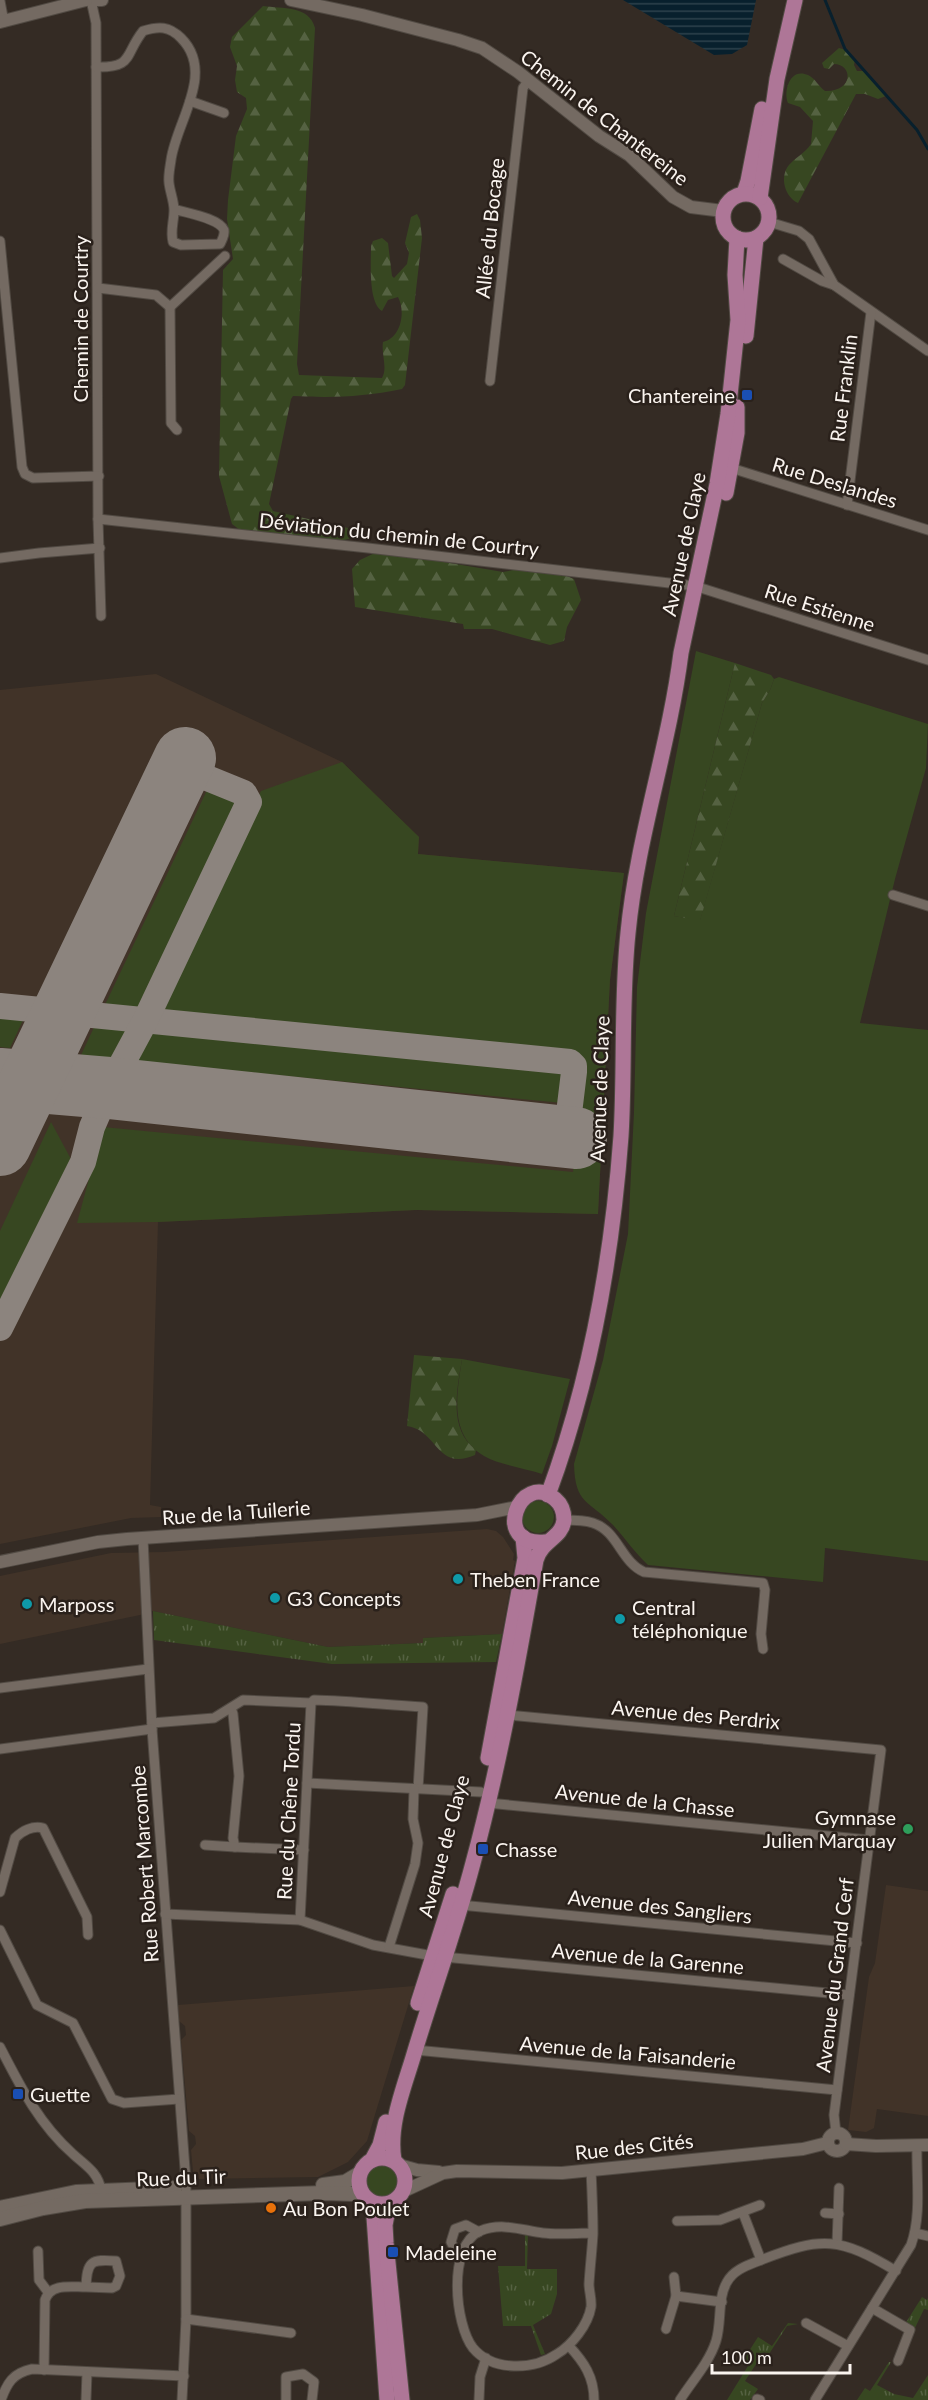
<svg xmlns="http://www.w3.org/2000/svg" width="928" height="2400" viewBox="0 0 928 2400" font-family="Lato,sans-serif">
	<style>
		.built { fill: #413328 }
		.grass { fill: #374721 }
		.forest { fill: url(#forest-firs) }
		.park { fill: url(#park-tufts) }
		.water { fill: url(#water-rules) }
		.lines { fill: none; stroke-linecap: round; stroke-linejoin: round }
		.stream { stroke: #08202d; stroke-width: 3 }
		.taxiway { stroke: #8c847e; stroke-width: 26 }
		.runway { stroke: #8c847e; stroke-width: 62 }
		.minor-casing { stroke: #514a43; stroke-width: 11 }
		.tertiary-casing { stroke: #514a43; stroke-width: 14 }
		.secondary-casing { stroke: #514a43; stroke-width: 16 }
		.primary-casing { stroke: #514a43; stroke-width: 17 }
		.minor { stroke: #746a62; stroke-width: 9 }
		.tertiary { stroke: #746a62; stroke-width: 12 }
		.secondary { stroke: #746a62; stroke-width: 14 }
		.primary { stroke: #ae7697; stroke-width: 15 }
		.transit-dot { fill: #1a4fb4; stroke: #2a211b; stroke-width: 2 }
		.culture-dot { fill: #0f9aa8; stroke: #2a211b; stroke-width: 2 }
		.leisure-dot { fill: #2e9e5b; stroke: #2a211b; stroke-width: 2 }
		.food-dot { fill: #e8710a; stroke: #2a211b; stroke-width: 2 }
		.labels { text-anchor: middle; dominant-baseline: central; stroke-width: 5; stroke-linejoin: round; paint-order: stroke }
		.street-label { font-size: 20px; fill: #faf4ef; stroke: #2a211b }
		.poi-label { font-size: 20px; fill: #faf4ef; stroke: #2a211b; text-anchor: start }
	</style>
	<defs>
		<pattern id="forest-firs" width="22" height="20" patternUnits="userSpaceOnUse" patternTransform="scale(1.5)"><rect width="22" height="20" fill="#374721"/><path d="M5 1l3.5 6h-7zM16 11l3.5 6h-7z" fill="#556242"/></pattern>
		<pattern id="park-tufts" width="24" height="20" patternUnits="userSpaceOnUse" patternTransform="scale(1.5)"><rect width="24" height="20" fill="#374721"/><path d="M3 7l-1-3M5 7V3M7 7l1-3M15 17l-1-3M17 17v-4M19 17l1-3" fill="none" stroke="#556242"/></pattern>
		<pattern id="water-rules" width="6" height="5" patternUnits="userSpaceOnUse" patternTransform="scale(1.5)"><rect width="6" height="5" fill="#08202d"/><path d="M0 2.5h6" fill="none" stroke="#2d414c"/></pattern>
	</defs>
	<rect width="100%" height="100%" fill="#342b24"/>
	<g class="built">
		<polygon points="156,674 342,762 419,837 418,854 624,873 610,980 598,1214 416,1210 158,1222 150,1505 161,1507 161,1517 131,1518 0,1544 0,690"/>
		<polygon points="487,1529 496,1531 503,1537 514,1554 513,1560 515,1561 502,1634 423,1638 423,1643 328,1647 153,1611 140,1615 0,1644 0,1576 111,1553 164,1552"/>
		<polygon points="886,1885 928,1891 928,2116 877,2109 874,2128 866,2132 848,2130 869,1977 875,1963"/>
		<polygon points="414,1986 367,2141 348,2162 318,2177 199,2179 193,2172 191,2150 196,2144 195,2136 189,2131 181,2040 186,2035 185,2026 179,2021 178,2005"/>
	</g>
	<g class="grass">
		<path d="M696 651 735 663 674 916 700 920 762 703 770 690 774 679 779 677 928 724 926 768 895 879 860 1023 928 1030V1561L825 1548 823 1582 648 1565C635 1553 625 1538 613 1525 589 1500 575 1505 574 1464L603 1360 628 1234 634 1112 637 987 646 913Z"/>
		<polygon points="342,762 419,837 418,854 624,873 610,980 598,1214 416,1210 158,1222 77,1223 103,1127 573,1172 582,1069 581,1062 567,1053 155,1016 261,791"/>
		<polygon points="209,786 240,800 142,1012 103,1009"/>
		<polygon points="0,1015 24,1018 10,1048 0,1047"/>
		<polygon points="96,1023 135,1027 118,1059 81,1055"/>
		<polygon points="149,1029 565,1069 563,1103 133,1061"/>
		<polygon points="51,1122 72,1161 0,1313 0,1231"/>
		<path d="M462 1359 570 1379 552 1446 542 1474C524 1468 500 1465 484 1456 448 1435 457 1393 462 1359Z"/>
		<circle cx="538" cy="1517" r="16"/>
		<circle cx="382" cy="2180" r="18"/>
	</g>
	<g class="forest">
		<path d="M263 6C282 9 309 5 315 28L297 364 299 375 382 378C388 368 381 354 383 342 401 338 406 312 398 297L388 300 382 311C368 303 371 262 371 246L373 241 382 238 388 243 392 276 394 278 407 264 409 253 405 243 411 217 417 214 420 220 422 238 405 385 402 389C363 397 332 398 293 396L291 399 269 504 273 511 348 528 356 534 355 537 341 541 240 530 232 524 219 476 223 270 233 259 227 219 228 200 236 136 247 109 246 98 237 92 235 80 237 66 230 47 232 37Z"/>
		<path d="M839 48 846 50 855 59 854 65 857 71H865L886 96 878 99 865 94H856L798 203C785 197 779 177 789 165 796 157 805 153 811 144L813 121 800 107 788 103C783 91 790 67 808 75 815 78 819 87 825 91 854 92 853 64 834 64L829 69 824 68 822 63Z"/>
		<polygon points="379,551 503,572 529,567 550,569 574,579 581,600 567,627 564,641 550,645 492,629 464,629 463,624 355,607 352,569 360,560"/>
		<polygon points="735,663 771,675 774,679 770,690 762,703 700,921 674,916"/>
		<path d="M414 1355 462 1359C457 1390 448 1429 476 1450L475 1455C436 1472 438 1430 407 1426Z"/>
	</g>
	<g class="park">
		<polygon points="153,1611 328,1647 423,1643 423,1638 502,1634 496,1662 332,1664 154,1640"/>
		<polygon points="525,2234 528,2234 527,2269 557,2269 557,2294 551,2314 533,2325 545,2354 541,2355 531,2326 503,2326 498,2266 525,2266"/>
		<polygon points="922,2297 927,2300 928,2298 928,2310 924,2309 915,2328 905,2324"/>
		<polygon points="788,2323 798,2324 787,2326 769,2354 764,2352 745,2381 758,2389 750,2400 727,2400 748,2366 742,2362 758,2337 772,2346"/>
		<polygon points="889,2362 891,2362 877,2385 894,2394 913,2398 928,2375 928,2400 857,2400 865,2388 870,2391"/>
	</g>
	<polygon class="water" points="623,0 756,0 747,45 732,54 714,55"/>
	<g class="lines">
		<polyline class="stream" points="825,0 845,49 917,130 928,149"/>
		<g class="taxiway">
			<polyline points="0,1006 570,1062 574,1066 574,1072 566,1138"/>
			<polyline points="0,1328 83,1162 92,1127 109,1088 145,1021 249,802 244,793 180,767"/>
		</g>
		<g class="runway">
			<polyline points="0,1079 109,1088 576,1138"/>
			<polyline points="0,1145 185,758"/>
		</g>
		<defs>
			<g id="minor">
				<polyline points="91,0 96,23 98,519 101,616"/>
				<polyline points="0,1 4,22"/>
				<path d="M96 67C134 68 124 55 143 31 159 26 169 26 181 38 216 73 176 122 171 160 170 167 168 176 169 183 170 192 174 201 174 210 174 222 170 231 173 242L181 245 220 244C222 240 225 235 224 230 219 218 186 213 174 209"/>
				<polyline points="190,101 224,113"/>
				<polyline points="769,222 799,231 809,239 834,285 928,351"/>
				<polyline points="0,241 22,467 25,474 33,478 99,476"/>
				<polyline points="783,259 822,281 834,285"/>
				<polyline points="98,288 156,295 170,307"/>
				<polyline points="170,307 171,423 177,430"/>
				<polyline points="170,307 225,256"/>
				<polyline points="490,381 523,88 528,81"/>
				<polyline points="731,468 928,530"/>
				<polyline points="847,505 871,312"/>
				<polyline points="98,519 368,548 695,586"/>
				<polyline points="0,558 39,553 100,548"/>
				<polyline points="701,588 928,660"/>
				<polyline points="893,895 928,906"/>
				<path d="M564 1520C573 1520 584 1520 593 1523 618 1531 621 1562 644 1572L763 1583 765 1590 761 1634 763 1649"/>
				<polyline points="143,1538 152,1729 186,2182 186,2319 182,2400"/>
				<polyline points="0,1688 148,1669"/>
				<polyline points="231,1708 233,1714 239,1776 233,1838 235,1847 304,1850"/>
				<polyline points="507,1715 881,1750 834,2115 836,2133"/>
				<path d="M152 1723 214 1718 243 1700 311 1703 314 1700C351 1701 387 1705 423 1707L418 1789"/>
				<polyline points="0,1749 152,1729"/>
				<polyline points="307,1783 481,1792"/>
				<polyline points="488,1803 869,1840"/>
				<polyline points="205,1845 235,1847"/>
				<path d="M0 1892 15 1838C22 1831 33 1825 43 1828L87 1917 88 1935"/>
				<polyline points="460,1905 857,1943"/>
				<polyline points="165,1914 300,1920 373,1945 433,1956"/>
				<polyline points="300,1920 311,1703"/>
				<polyline points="0,1930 37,2005 73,2023 112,2099 124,2103 179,2099"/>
				<polyline points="389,1947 415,1864 418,1843 413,1819 414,1789"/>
				<polyline points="444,1957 849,1995"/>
				<path d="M0 2047C20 2086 39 2124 73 2154 86 2166 98 2172 101 2190"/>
				<polyline points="415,2050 837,2090"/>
				<path d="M591 2170C592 2191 593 2213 593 2234 592 2251 590 2267 589 2284 589 2291 592 2300 591 2307 588 2325 572 2345 557 2354 534 2370 493 2372 473 2348 455 2325 447 2246 480 2231 502 2222 521 2230 543 2233 559 2235 577 2233 593 2233"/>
				<polyline points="743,2213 761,2260"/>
				<polyline points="825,2213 839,2214"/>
				<polyline points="677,2221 720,2220 760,2205"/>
				<polyline points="915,2233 928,2236"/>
				<polyline points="837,2244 839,2188"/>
				<polyline points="38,2251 39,2280 48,2292"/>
				<polyline points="459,2257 451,2242 455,2229 466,2225 479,2232"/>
				<polyline points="676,2296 722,2302"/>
				<polyline points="872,2308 910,2330 898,2361"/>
				<polyline points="186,2319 291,2333"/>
				<polyline points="806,2323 848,2346"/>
				<polyline points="666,2329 676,2296 674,2277"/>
				<path d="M569 2346C584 2362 594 2377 594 2400"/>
				<path d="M44 2370 45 2300C51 2283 70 2287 86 2287 87 2261 91 2259 116 2261L120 2276 116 2286 112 2288 86 2287"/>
				<polyline points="757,2399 760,2400"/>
				<path d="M1 2400C7 2383 13 2373 32 2369L184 2376"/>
				<polyline points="86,2400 87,2372"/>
				<polyline points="286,2400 286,2377 303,2374 314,2382 312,2400"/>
				<polyline points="479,2400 480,2377 486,2358"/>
				<path d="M680 2400C692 2381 709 2363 716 2341 722 2322 717 2299 727 2282 734 2269 749 2265 761 2260 822 2236 840 2237 896 2271"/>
				<path d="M815 2400 911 2245C922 2214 916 2178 917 2145"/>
			</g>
			<g id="tertiary">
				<polyline points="90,0 102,0"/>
				<polyline points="291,0 362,15 458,40 482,48 518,72 599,136 629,155 673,197 691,207 723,211"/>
				<polyline points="0,22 86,0"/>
				<polyline points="0,1562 98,1542 127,1539 477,1515 517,1507"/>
				<circle cx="837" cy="2142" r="9"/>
				<polyline points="846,2144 876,2146 928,2145"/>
				<polyline points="399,2165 417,2170 439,2172"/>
				<polyline points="404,2191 443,2173 457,2171 562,2173 803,2149 827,2143"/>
			</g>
			<g id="secondary">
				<polyline points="323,2185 345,2182 360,2173"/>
				<polyline points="0,2208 76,2192 175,2188"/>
				<polyline points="0,2219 43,2208 85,2201 324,2193 354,2194 366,2198"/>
			</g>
			<g id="primary">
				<polyline points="744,193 748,181 762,109"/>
				<circle cx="746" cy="217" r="23"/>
				<polyline points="760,198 777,79 795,0"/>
				<polyline points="746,336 756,238"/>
				<polyline points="726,493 737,433 737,407"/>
				<path d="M548 1495C591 1379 612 1259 621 1136 625 1069 621 1000 628 933 637 838 669 747 681 653L717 484 728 414 738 320 735 275 737 238"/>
				<polyline points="488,1758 525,1558 523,1537"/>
				<polyline points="418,2003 453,1894"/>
				<circle cx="382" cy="2181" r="23"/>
				<polyline points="372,2160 380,2145 386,2122"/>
				<path d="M394 2160C388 2125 404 2088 414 2054 433 1991 456 1928 473 1863 500 1763 518 1662 536 1560 542 1540 562 1538 564 1520 564 1512 561 1504 555 1499 520 1469 490 1547 545 1542"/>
				<polyline points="373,2203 387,2400"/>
				<polyline points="389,2204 385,2225 386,2243 402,2400"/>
			</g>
		</defs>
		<use href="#minor" class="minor-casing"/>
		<use href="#tertiary" class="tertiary-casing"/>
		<use href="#secondary" class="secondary-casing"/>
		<use href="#primary" class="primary-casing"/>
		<use href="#minor" class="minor"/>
		<use href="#tertiary" class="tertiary"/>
		<use href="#secondary" class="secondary"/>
		<use href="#primary" class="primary"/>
	</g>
	<g class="transit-dot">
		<rect x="741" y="389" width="12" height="12" rx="3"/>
		<rect x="477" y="1843" width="12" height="12" rx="3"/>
		<rect x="12" y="2088" width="12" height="12" rx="3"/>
		<rect x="387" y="2246" width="12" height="12" rx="3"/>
	</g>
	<g class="culture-dot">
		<circle cx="458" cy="1579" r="6"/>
		<circle cx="275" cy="1598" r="6"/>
		<circle cx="27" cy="1604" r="6"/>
		<circle cx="620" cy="1619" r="6"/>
	</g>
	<circle class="leisure-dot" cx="908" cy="1829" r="6"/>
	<circle class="food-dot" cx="271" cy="2208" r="6"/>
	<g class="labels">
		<g class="street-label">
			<text transform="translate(605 117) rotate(38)">Chemin de Chantereine</text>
			<text transform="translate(489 228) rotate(-84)">Allée du Bocage</text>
			<text transform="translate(80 319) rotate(-90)">Chemin de Courtry</text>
			<text transform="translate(843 388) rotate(-83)">Rue Franklin</text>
			<text transform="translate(835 482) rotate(17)">Rue Deslandes</text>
			<text transform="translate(399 534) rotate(6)">Déviation du chemin de Courtry</text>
			<text transform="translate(683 544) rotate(-78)">Avenue de Claye</text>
			<text transform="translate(820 607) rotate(18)">Rue Estienne</text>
			<text transform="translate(599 1089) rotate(-88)">Avenue de Claye</text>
			<text transform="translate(236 1512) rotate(-4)">Rue de la Tuilerie</text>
			<text transform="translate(696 1714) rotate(5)">Avenue des Perdrix</text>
			<text transform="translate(645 1800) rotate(6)">Avenue de la Chasse</text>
			<text transform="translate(288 1811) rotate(-87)">Rue du Chêne Tordu</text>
			<text transform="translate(443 1846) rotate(-75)">Avenue de Claye</text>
			<text transform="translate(144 1864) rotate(-94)">Rue Robert Marcombe</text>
			<text transform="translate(660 1906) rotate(6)">Avenue des Sangliers</text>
			<text transform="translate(648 1958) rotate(5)">Avenue de la Garenne</text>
			<text transform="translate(834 1975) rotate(-83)">Avenue du Grand Cerf</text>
			<text transform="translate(628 2052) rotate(5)">Avenue de la Faisanderie</text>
			<text transform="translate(634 2146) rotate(-6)">Rue des Cités</text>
			<text transform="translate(181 2177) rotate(-2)">Rue du Tir</text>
		</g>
		<g class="poi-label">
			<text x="735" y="395" text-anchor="end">Chantereine</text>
			<text x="470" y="1579">Theben France</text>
			<text x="287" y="1598">G3 Concepts</text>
			<text x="39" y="1604">Marposs</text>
			<text x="632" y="1607">Central<tspan x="632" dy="23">téléphonique</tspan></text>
			<text x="896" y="1817" text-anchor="end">Gymnase<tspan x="896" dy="23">Julien Marquay</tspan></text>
			<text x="495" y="1849">Chasse</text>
			<text x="30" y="2094">Guette</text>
			<text x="283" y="2208">Au Bon Poulet</text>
			<text x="405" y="2252">Madeleine</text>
		</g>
	</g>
	<path d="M712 2364v9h138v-9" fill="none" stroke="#faf4ef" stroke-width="3"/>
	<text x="721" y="2364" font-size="18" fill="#faf4ef" stroke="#2a211b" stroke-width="4.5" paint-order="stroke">100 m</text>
</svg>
